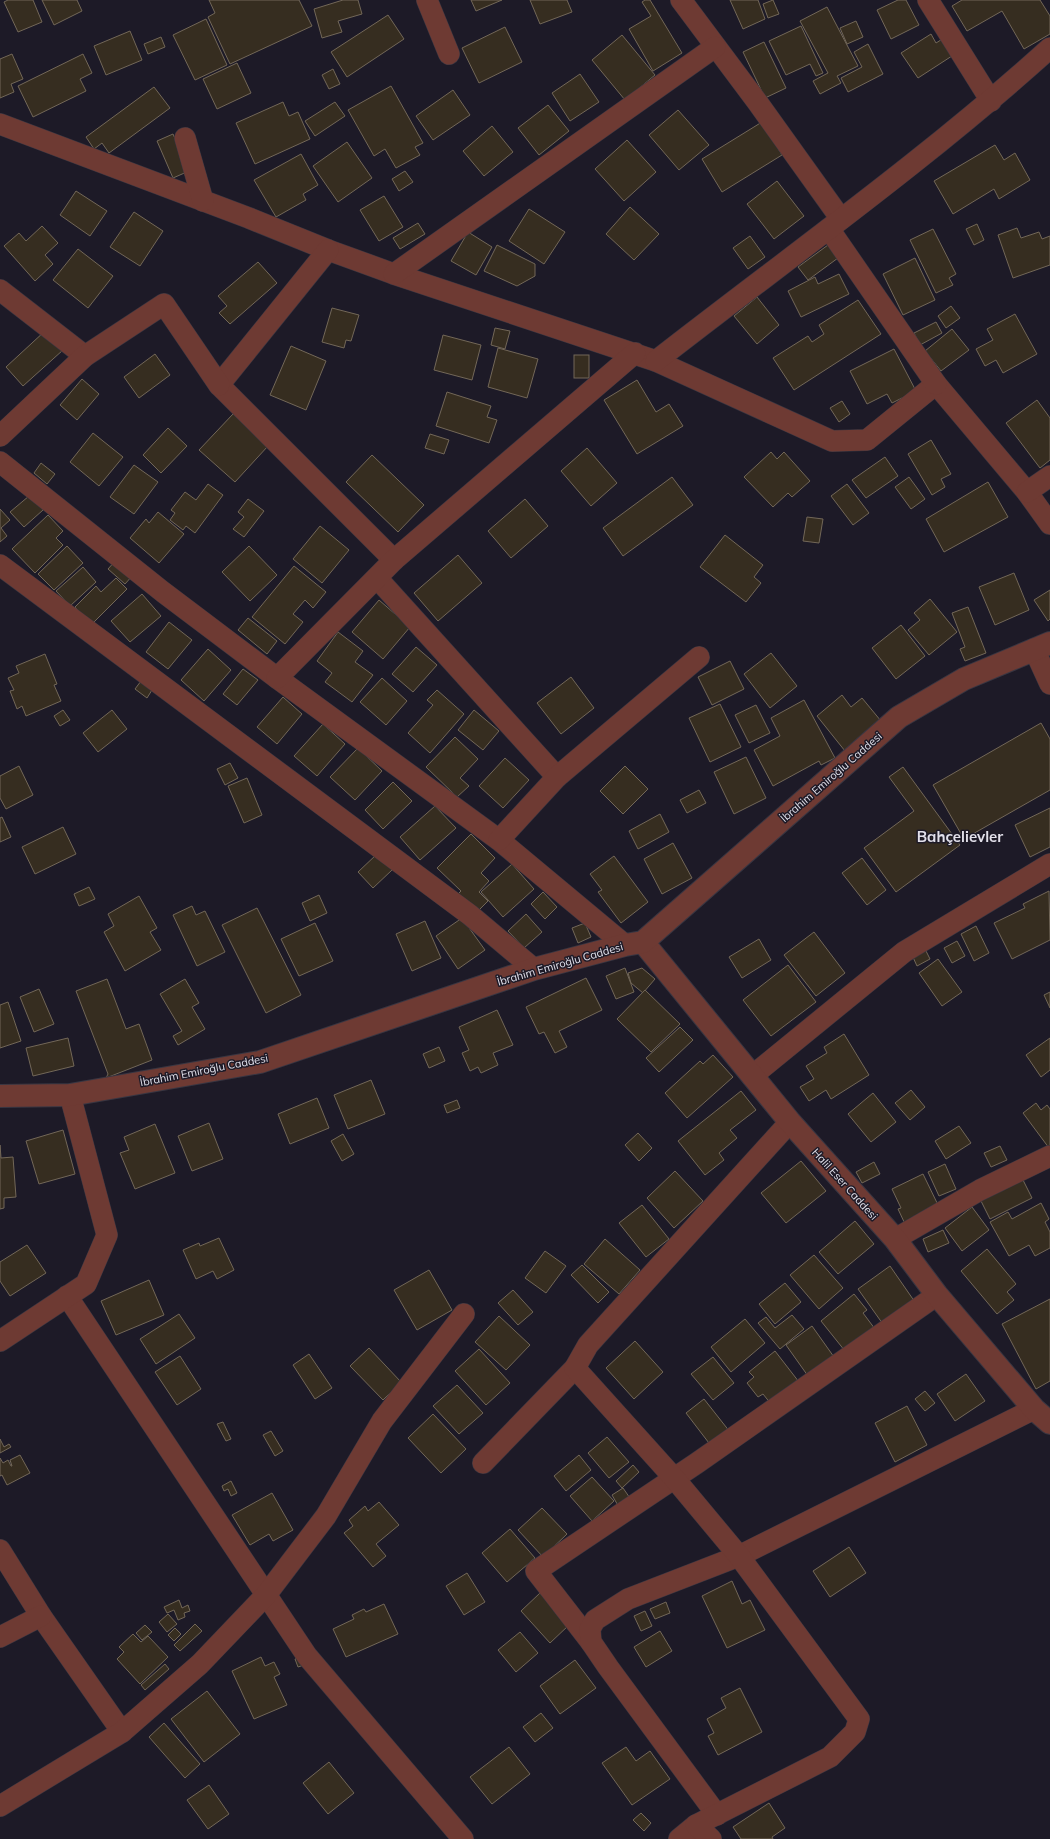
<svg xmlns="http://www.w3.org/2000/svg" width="1050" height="1839" viewBox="0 0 1050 1839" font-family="Mulish,sans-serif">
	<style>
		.building { fill: #362d20; stroke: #726758 }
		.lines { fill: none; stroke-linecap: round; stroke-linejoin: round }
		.minor-casing { stroke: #393642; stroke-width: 22 }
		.tertiary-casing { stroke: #393642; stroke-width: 24 }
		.minor { stroke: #6e3a33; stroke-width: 21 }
		.tertiary { stroke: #6e3a33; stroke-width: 22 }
		.labels { text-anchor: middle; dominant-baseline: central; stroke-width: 3; stroke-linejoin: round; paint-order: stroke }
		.street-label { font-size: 11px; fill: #e2e0ea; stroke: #1d1a27 }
		.district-label { font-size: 15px; font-weight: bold; fill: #e2e0ea; stroke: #1d1a27 }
	</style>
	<rect width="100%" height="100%" fill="#1d1a27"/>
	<g class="building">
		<polygon points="8,0 33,0 42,22 18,32 4,2"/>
		<polygon points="42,0 77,0 82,11 54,25"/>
		<polygon points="209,0 299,0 312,26 230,64 208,17 215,13"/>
		<polygon points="343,0 358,0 362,14 338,21 342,32 322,38 314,9"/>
		<polygon points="471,0 502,0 476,11"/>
		<polygon points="530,0 567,0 572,12 540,24"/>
		<polygon points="645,0 650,0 682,53 653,71 629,29 651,16 642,2"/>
		<polygon points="730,0 758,0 765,19 743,29"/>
		<polygon points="773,0 779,14 768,18 763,4"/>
		<polygon points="898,0 906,0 919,25 891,39 877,10"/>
		<polygon points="962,0 1040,0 1050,16 1050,34 1024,49 1002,11 967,31 952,6"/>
		<polygon points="827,7 858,66 837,76 841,83 820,94 813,81 828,73 800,21"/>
		<polygon points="388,15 404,39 347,77 331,52"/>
		<polygon points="206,19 227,65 195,80 173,35"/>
		<polygon points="856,21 863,37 847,44 840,28"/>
		<polygon points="801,26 823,73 816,76 810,64 786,75 769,41"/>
		<polygon points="505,27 522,62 479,83 462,48"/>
		<polygon points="130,31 142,60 106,75 94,46"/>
		<polygon points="931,34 936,43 944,38 955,54 918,78 901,53"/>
		<polygon points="622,35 655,75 625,100 592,60"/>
		<polygon points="161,37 165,47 148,54 144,44"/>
		<polygon points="764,42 786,88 765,98 743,52"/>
		<polygon points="868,44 883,74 848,92 841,78 862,67 854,52"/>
		<polygon points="12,54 23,79 11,84 14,92 0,98 0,59"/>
		<polygon points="83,54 92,73 80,79 86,91 33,117 18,86"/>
		<polygon points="237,63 251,93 217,109 203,79"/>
		<polygon points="333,69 340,84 329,89 322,75"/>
		<polygon points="580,74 599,102 570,121 552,93"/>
		<polygon points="391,86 423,143 415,147 420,155 396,168 385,149 374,156 348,110"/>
		<polygon points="154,87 170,108 109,153 102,143 94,149 86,137"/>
		<polygon points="453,90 470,115 433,140 416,116"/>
		<polygon points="283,102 289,116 298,112 310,139 255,164 236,123"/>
		<polygon points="335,102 345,116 315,136 305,121"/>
		<polygon points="548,105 569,131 539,155 518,128"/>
		<polygon points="678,110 709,145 679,170 649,135"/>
		<polygon points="762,122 782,155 722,192 702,159"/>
		<polygon points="492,126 513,152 484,176 463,151"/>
		<polygon points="173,134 189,171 173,178 157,141"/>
		<polygon points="627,140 656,172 624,201 595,169"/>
		<polygon points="347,142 372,178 338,202 313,166"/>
		<polygon points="995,145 1004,160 1015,153 1030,180 999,199 994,189 953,214 934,181"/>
		<polygon points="301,154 318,185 303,194 306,200 276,217 254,180"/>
		<polygon points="405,171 413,182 399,191 392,179"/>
		<polygon points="777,181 804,216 774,239 747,204"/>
		<polygon points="76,191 107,211 90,236 60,215"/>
		<polygon points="384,196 403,227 379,241 360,210"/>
		<polygon points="630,207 659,234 634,260 606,234"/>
		<polygon points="529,209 565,232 544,264 509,241"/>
		<polygon points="134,212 163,231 140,266 110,247"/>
		<polygon points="418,223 425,234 400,249 393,238"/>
		<polygon points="977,224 984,240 974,245 966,229"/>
		<polygon points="42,226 58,243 45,255 53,264 35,281 4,246 19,233 26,241"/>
		<polygon points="1017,228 1021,238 1039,232 1042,239 1050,236 1050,265 1013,278 998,235"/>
		<polygon points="933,229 956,274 949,278 953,285 936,293 910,240"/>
		<polygon points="468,232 492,247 476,275 451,261"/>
		<polygon points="750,236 765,257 748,269 733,248"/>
		<polygon points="497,245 535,264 535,276 517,286 484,271"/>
		<polygon points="828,245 838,258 808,280 798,267"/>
		<polygon points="78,249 113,276 88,308 53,280"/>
		<polygon points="915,258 935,300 903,315 883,274"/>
		<polygon points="258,262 277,283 230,324 219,313 227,306 218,296"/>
		<polygon points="839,274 849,294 801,317 788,291 815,277 818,284"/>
		<polygon points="757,297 779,325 757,344 734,316"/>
		<polygon points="858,300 881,334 794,390 773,358 808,336 812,342 824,334 819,325"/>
		<polygon points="951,306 960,318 946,328 938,316"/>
		<polygon points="332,308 359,315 351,341 346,340 344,348 322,342"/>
		<polygon points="1015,314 1037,354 1003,373 996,360 985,366 976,349 993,340 987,329"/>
		<polygon points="936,322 942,333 920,345 914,333"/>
		<polygon points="495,328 510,331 505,349 491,345"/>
		<polygon points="952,329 969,350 941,371 925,351"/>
		<polygon points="45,331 63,350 23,386 6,367"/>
		<polygon points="443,335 481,345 472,380 434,370"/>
		<polygon points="291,346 326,361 306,410 270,395"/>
		<polygon points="498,348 538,359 527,398 488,387"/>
		<polygon points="894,349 916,391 892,403 887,394 867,404 850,371"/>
		<polygon points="155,354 170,375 139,398 124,377"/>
		<rect x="574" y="355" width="15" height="23"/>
		<polygon points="82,379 99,394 77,420 60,405"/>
		<polygon points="637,380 656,412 669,404 683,426 637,454 604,400"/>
		<polygon points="447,392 491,406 487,417 497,420 489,443 436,426"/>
		<polygon points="1037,400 1050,418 1050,460 1040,468 1006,423"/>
		<polygon points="842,401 850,414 839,422 830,408"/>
		<polygon points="233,414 268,446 235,482 199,450"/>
		<polygon points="168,428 187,446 161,473 143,455"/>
		<polygon points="93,433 123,457 99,486 70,462"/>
		<polygon points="430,434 449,440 444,454 425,448"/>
		<polygon points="931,440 951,474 941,479 945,487 932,495 908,454"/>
		<polygon points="587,448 617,483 591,506 561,471"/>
		<polygon points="771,452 777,459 784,452 810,481 792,497 788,493 773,507 744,477"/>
		<polygon points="372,455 424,505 398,532 346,482"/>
		<polygon points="885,457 898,476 866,498 852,480"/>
		<polygon points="41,463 55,474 47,484 34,473"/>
		<polygon points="134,465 158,482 134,514 110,497"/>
		<polygon points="672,477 693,505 623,556 603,528"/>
		<polygon points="909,477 925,499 911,509 895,487"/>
		<polygon points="988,482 1008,517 944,552 926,519"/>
		<polygon points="208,484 223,495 195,533 186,526 183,530 170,520 175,513 171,510 185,492 196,500"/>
		<polygon points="847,484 869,513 853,525 831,496"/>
		<polygon points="29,496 43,510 24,527 10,512"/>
		<polygon points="248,499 264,511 244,537 233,529 244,517 238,512"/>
		<polygon points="525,499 548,526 511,558 488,531"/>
		<polygon points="0,509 10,520 1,528 7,536 0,542"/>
		<polygon points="158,512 184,534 159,563 130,538 146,519 149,523"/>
		<polygon points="48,515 63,531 56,538 63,545 35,573 12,549"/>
		<polygon points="807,517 823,519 819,543 803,541"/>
		<polygon points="320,526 349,550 322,583 293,559"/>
		<polygon points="725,535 763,565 754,577 761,583 746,602 700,567"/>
		<polygon points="67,546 83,563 54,590 38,574"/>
		<polygon points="249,546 277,575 250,601 222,572"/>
		<polygon points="458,555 482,583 438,621 414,593"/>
		<polygon points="116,560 133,575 125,584 108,569"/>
		<polygon points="294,566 326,592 313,608 305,600 293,614 303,622 285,644 252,617"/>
		<polygon points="83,567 96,582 70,606 56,591"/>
		<polygon points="1014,573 1029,610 995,625 979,587"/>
		<polygon points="116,578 127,589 92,624 75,607 96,586 101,592"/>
		<polygon points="1050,590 1050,619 1048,621 1034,600"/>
		<polygon points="142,594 161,616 130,642 111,621"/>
		<polygon points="930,599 957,632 929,655 908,630 920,620 914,613"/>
		<polygon points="379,600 410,627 383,659 352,632"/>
		<polygon points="968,607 986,653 965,661 960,649 965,647 952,613"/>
		<polygon points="248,618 277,641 267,654 238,630"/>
		<polygon points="169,622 192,640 168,669 146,652"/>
		<polygon points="901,625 925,656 896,679 872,648"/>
		<polygon points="338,632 363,651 355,662 373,675 352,702 325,682 332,673 317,661"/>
		<polygon points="416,647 437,665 413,692 392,674"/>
		<polygon points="208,649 231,670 204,701 181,680"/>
		<polygon points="771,653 797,686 770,708 744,674"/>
		<polygon points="45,654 57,684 54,685 61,701 26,716 22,706 17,709 10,691 14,690 8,678 19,673 16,666"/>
		<polygon points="730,661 744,689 712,705 698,677"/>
		<polygon points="243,669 258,680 237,705 223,694"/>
		<polygon points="571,677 594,708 561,734 537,703"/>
		<polygon points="382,678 407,701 386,725 360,702"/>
		<polygon points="141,681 152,690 147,698 135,689"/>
		<polygon points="437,690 464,714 430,753 408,733 433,705 427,700"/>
		<polygon points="842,695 851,707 862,698 881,721 845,751 817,716"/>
		<polygon points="283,697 302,714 277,744 257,727"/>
		<polygon points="804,700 835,758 821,765 819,761 773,786 754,750 780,736 771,718"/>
		<polygon points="720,704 741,747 710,762 689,718"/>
		<polygon points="756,705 770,733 749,743 735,715"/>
		<polygon points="63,710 70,720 60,726 54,716"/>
		<polygon points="112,710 127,729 98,752 83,733"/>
		<polygon points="474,710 499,731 483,750 458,730"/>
		<polygon points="1041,723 1050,739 1050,790 964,839 933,785"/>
		<polygon points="323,724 345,744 317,776 294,756"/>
		<polygon points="455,737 478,759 460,778 469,786 457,797 426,767"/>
		<polygon points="358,748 382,771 355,800 330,777"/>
		<polygon points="746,757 766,798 734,814 714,772"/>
		<polygon points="505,758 529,780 503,808 479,786"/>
		<polygon points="230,763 238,778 225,785 217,769"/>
		<polygon points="19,766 33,795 6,809 0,798 0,776"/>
		<polygon points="625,766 648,789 623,814 600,791"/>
		<polygon points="903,767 960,845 896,892 864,848 914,811 889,777"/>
		<polygon points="247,778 262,815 244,823 228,786"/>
		<polygon points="393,782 412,801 383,829 365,810"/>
		<polygon points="699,790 706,803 687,813 680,800"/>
		<polygon points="435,806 456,828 420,860 400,837"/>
		<polygon points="1050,808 1050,847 1030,857 1015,825"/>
		<polygon points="660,814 669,832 638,849 629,831"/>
		<polygon points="2,817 11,837 0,842 0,818"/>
		<polygon points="63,827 76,854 35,874 22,847"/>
		<polygon points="471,834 495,858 481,873 489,881 479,892 488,901 476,913 457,895 461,891 437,868"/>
		<polygon points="673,843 692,878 662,894 644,859"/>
		<polygon points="377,854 392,870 373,888 358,872"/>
		<polygon points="614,856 648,902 621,923 598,892 602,890 590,874"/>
		<polygon points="862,858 886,890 867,905 842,873"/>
		<polygon points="512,864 534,889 503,917 481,892"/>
		<polygon points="89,887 95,899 79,906 74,894"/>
		<polygon points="1049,891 1050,940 1012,959 994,923 1025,908 1023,904"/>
		<polygon points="543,892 557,907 545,919 531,904"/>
		<polygon points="319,895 327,913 310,921 302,903"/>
		<polygon points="139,896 157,928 150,932 161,950 125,971 104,932 114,926 108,914"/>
		<polygon points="192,906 196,915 205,911 225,952 197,966 173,915"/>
		<polygon points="257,908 301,995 266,1013 222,925"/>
		<polygon points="526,914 542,932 524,948 508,931"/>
		<polygon points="462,918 485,950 458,969 436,936"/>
		<polygon points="425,921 441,958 412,971 396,934"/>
		<polygon points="315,923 333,961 299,976 281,939"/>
		<polygon points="585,923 591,937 578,943 572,928"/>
		<polygon points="976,926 989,953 974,961 961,934"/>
		<polygon points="814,932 845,973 816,996 784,955"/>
		<polygon points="759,939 771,960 742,978 729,957"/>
		<polygon points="957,941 965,956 952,963 944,948"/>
		<polygon points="925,949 930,959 917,966 912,955"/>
		<polygon points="938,959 962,992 942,1006 919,973"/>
		<polygon points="788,965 816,1002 771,1036 743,1000"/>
		<polygon points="625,968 634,992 616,999 606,976"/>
		<polygon points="642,968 655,979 643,993 631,983 628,973"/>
		<polygon points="586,978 602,1010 559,1031 567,1047 555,1053 544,1032 539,1034 526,1007"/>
		<polygon points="107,979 126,1029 139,1024 152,1060 106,1078 108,1074 76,991"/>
		<polygon points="185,979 199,1003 192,1007 205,1029 178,1045 173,1036 182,1031 160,994"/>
		<polygon points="39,989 54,1024 34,1032 20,997"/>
		<polygon points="645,990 680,1024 651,1052 617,1019"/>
		<polygon points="1050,992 1050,1008 1044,995"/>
		<polygon points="8,1002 21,1041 0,1048 0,1005"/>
		<polygon points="497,1010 513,1045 493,1053 498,1065 481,1073 478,1067 470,1071 462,1053 469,1050 459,1027"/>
		<polygon points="680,1027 693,1040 659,1072 646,1058"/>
		<polygon points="844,1034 869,1075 831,1099 826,1090 809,1101 800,1087 814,1079 806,1066 827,1053 824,1047"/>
		<polygon points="68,1038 74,1066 33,1076 26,1048"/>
		<polygon points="1050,1038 1050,1070 1041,1077 1026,1055"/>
		<polygon points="439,1047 445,1061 429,1068 423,1054"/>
		<polygon points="713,1055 733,1077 687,1118 665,1093 700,1061 703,1064"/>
		<polygon points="371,1080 385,1114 348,1129 334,1095"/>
		<polygon points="911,1090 925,1107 910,1120 895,1103"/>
		<polygon points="741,1091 756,1110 730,1130 737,1138 719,1153 724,1160 705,1175 678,1141"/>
		<polygon points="873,1093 896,1122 871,1142 848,1114"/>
		<polygon points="317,1098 329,1128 290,1144 278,1114"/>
		<polygon points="457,1100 460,1108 447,1113 444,1105"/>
		<polygon points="1036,1103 1041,1110 1047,1105 1050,1109 1050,1147 1049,1148 1023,1113"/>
		<polygon points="209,1123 223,1159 192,1171 178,1136"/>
		<polygon points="155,1124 175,1173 135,1189 120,1153 129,1150 124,1137"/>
		<polygon points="959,1126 971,1143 946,1159 935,1141"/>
		<polygon points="63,1130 75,1174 39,1184 26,1141"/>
		<polygon points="638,1133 652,1148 639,1161 625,1145"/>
		<polygon points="343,1134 354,1154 342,1161 331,1141"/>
		<polygon points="0,1145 1,1158 13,1157 16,1197 4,1198 4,1208 0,1209"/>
		<polygon points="1000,1146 1007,1160 991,1167 984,1153"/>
		<polygon points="801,1161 826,1191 786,1223 761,1193"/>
		<polygon points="874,1162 880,1174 862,1183 856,1172"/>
		<polygon points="945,1164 956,1189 939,1196 928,1172"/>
		<polygon points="675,1171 703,1201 674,1228 647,1198"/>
		<polygon points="923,1174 940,1209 906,1226 898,1209 901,1208 892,1189"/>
		<polygon points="1020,1174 1032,1198 990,1219 978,1195"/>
		<polygon points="1041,1203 1049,1219 1045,1222 1050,1232 1050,1248 1035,1256 1029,1245 1009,1256 990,1222 1008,1212 1012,1219"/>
		<polygon points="642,1205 669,1239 646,1257 619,1223"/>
		<polygon points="972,1207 989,1230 962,1251 945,1228"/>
		<polygon points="855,1221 874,1244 838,1274 819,1252"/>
		<polygon points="943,1230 949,1243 928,1252 923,1239"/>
		<polygon points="219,1238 234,1270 217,1279 213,1271 196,1279 183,1250 199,1243 200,1246"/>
		<polygon points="605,1239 640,1270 619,1294 584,1264"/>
		<polygon points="27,1245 46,1273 10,1296 0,1281 0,1262"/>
		<polygon points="987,1249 1016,1284 1007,1292 1014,1300 997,1314 961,1271"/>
		<polygon points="545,1251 566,1266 546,1293 525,1278"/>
		<polygon points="814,1255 843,1288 819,1309 790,1275"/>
		<polygon points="582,1265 609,1292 598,1303 571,1275"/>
		<polygon points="890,1266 917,1305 885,1327 858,1289"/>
		<polygon points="429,1270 452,1310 417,1330 394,1290"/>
		<polygon points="149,1280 164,1315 116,1335 101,1301"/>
		<polygon points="785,1283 801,1302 775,1324 759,1304"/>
		<polygon points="513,1290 533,1312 518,1325 498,1303"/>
		<polygon points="854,1294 867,1310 863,1313 878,1333 849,1356 821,1321"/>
		<polygon points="1050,1299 1050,1381 1036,1389 1002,1324"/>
		<polygon points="179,1314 195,1338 156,1364 140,1339"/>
		<polygon points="792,1315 804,1329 780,1349 758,1323 766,1317 775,1328"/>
		<polygon points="499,1316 530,1345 506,1370 475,1342"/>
		<polygon points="745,1319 765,1343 731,1372 711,1347"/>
		<polygon points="812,1326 834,1357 808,1376 786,1345"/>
		<polygon points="635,1341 663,1372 634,1399 606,1368"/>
		<polygon points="369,1348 401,1382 383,1400 350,1366"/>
		<polygon points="479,1349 510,1383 486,1405 455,1371"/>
		<polygon points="775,1351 799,1382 771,1404 763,1394 758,1397 747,1383 754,1377 749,1372"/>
		<polygon points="309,1354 332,1388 315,1399 293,1365"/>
		<polygon points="180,1356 201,1389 177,1405 155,1372"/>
		<polygon points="713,1357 734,1383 713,1400 691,1374"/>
		<polygon points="966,1374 985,1401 955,1421 937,1394"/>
		<polygon points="457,1385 483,1413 459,1434 433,1406"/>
		<polygon points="925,1391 935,1403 925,1411 915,1399"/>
		<polygon points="704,1399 730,1432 712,1447 686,1413"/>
		<polygon points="907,1406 927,1445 895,1462 875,1423"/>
		<polygon points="433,1414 466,1449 441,1473 408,1438"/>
		<polygon points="223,1422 231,1439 226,1441 217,1424"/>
		<polygon points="271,1431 283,1451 275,1456 263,1435"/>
		<polygon points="607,1437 629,1462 609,1478 588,1453"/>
		<polygon points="0,1439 4,1447 9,1444 11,1447 0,1453"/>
		<polygon points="20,1455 30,1473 7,1485 2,1475 0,1476 0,1458 3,1463 8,1460 11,1466 12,1466 10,1460"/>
		<polygon points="579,1455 591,1470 566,1491 554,1476"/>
		<polygon points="633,1465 639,1472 622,1488 616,1481"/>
		<polygon points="592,1477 614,1501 592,1521 570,1496"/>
		<polygon points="231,1481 237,1493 231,1496 228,1489 224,1491 222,1486"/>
		<polygon points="623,1488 632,1501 620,1509 612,1495"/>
		<polygon points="272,1493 293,1530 273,1541 269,1534 250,1545 232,1515"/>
		<polygon points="379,1502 399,1525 376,1544 386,1556 373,1567 344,1533 353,1526 349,1520 365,1506 368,1511"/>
		<polygon points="542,1508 567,1534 543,1557 518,1530"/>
		<polygon points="510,1529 535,1558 507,1582 482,1553"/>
		<polygon points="849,1547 866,1573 830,1597 813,1571"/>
		<polygon points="467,1573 485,1602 464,1615 446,1586"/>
		<polygon points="732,1581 742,1604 750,1600 765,1630 727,1648 702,1596"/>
		<polygon points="540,1593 569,1625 550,1643 521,1611"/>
		<polygon points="179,1600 182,1608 188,1605 190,1611 184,1613 185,1617 178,1620 174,1610 167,1613 164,1607"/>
		<polygon points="666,1602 670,1613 655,1619 650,1609"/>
		<polygon points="384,1604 398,1634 346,1657 333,1629 354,1619 352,1615 364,1609 366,1612"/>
		<polygon points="645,1611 652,1626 641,1631 634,1616"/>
		<polygon points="168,1614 177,1624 167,1632 159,1622"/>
		<polygon points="195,1624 202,1631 180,1651 174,1645"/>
		<polygon points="145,1625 152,1632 142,1640 136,1633"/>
		<polygon points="175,1628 181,1634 174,1641 168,1635"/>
		<polygon points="660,1631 672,1651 646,1667 634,1647"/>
		<polygon points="520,1632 538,1653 516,1672 498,1650"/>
		<polygon points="133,1634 141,1642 148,1636 168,1657 140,1684 117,1659 124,1652 119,1647"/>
		<polygon points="301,1656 304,1665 298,1667 295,1659"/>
		<polygon points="261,1657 265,1666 274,1662 280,1674 274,1677 287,1705 254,1719 232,1671"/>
		<polygon points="575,1660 596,1688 560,1714 540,1686"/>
		<polygon points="165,1664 169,1669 145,1690 141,1685"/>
		<polygon points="740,1688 762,1732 718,1755 708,1736 714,1733 707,1719 726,1708 721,1698"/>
		<polygon points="207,1691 240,1734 204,1762 171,1719"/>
		<polygon points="541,1713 553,1728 535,1742 523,1727"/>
		<polygon points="164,1723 200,1764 185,1778 149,1737"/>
		<polygon points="509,1747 530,1774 492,1804 470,1777"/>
		<polygon points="626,1747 636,1761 650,1751 670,1779 632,1805 602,1763"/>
		<polygon points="329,1762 354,1793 328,1814 303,1783"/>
		<polygon points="209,1785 229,1814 208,1829 187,1800"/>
		<polygon points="769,1803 785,1828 772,1837 773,1839 741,1839 733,1827"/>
		<polygon points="641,1813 651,1823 644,1831 633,1820"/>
	</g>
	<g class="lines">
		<defs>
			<g id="minor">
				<polyline points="427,0 449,54"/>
				<polyline points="681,0 758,103 841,219"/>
				<polyline points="928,0 991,101"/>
				<polyline points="0,124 249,218 328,250 394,274 656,361 832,441 867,440 936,384 1027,492 1050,524"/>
				<polyline points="185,138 203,201"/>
				<polyline points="829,229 936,384"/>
				<polyline points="328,250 219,385 394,560"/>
				<polyline points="394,274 715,47"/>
				<polyline points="0,290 85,356"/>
				<path d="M656 361C788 258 926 160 1050 48"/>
				<polyline points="0,436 85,356 164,304 219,385"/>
				<polyline points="0,462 163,592 277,678 499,840 625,945"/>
				<polyline points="1027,492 1050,476"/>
				<polyline points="0,565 470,915 534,969"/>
				<polyline points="377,578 557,777"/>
				<polyline points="1034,649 1050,684"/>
				<polyline points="277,678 394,560 635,353"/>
				<polyline points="499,840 557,777 699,657"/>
				<polyline points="752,1076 904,952 1050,864"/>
				<polyline points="895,1239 980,1190 1050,1156"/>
				<polyline points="67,1296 307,1656 463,1839"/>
				<polyline points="0,1341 86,1284 107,1235 70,1095"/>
				<polyline points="483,1463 575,1368"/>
				<polyline points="0,1550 41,1616 122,1732"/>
				<polyline points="0,1637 41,1616"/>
				<polyline points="591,1642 536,1571 697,1463 937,1295"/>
				<polyline points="0,1806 122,1732 200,1664 266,1595 326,1516 382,1421 464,1314"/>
				<polyline points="717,1815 608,1667 591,1642 590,1629 595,1620 628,1599 739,1556 1034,1409"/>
				<polyline points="679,1839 696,1825"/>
				<polyline points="711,1839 696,1825 830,1757 855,1732 859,1719 739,1556 674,1478 575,1368 588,1345 790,1122"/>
			</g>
			<g id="tertiary">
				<polyline points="643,942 790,1122 895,1239 937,1295 1034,1409 1050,1423"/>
				<polyline points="0,1096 70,1095 260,1062 534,969 625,945 643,942 899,717 964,679 1050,643"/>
			</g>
		</defs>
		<use href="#minor" class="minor-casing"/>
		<use href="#tertiary" class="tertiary-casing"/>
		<use href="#minor" class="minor"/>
		<use href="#tertiary" class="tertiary"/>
	</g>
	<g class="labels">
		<g class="street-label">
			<text transform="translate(831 777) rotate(-41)">İbrahim Emiroğlu Caddesi</text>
			<text transform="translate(560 964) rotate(-16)">İbrahim Emiroğlu Caddesi</text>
			<text transform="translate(204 1070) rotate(-11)">İbrahim Emiroğlu Caddesi</text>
			<text transform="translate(845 1184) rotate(48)">Halil Eser Caddesi</text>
		</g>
		<g class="district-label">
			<text x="960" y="836">Bahçelievler</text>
		</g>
	</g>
</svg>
